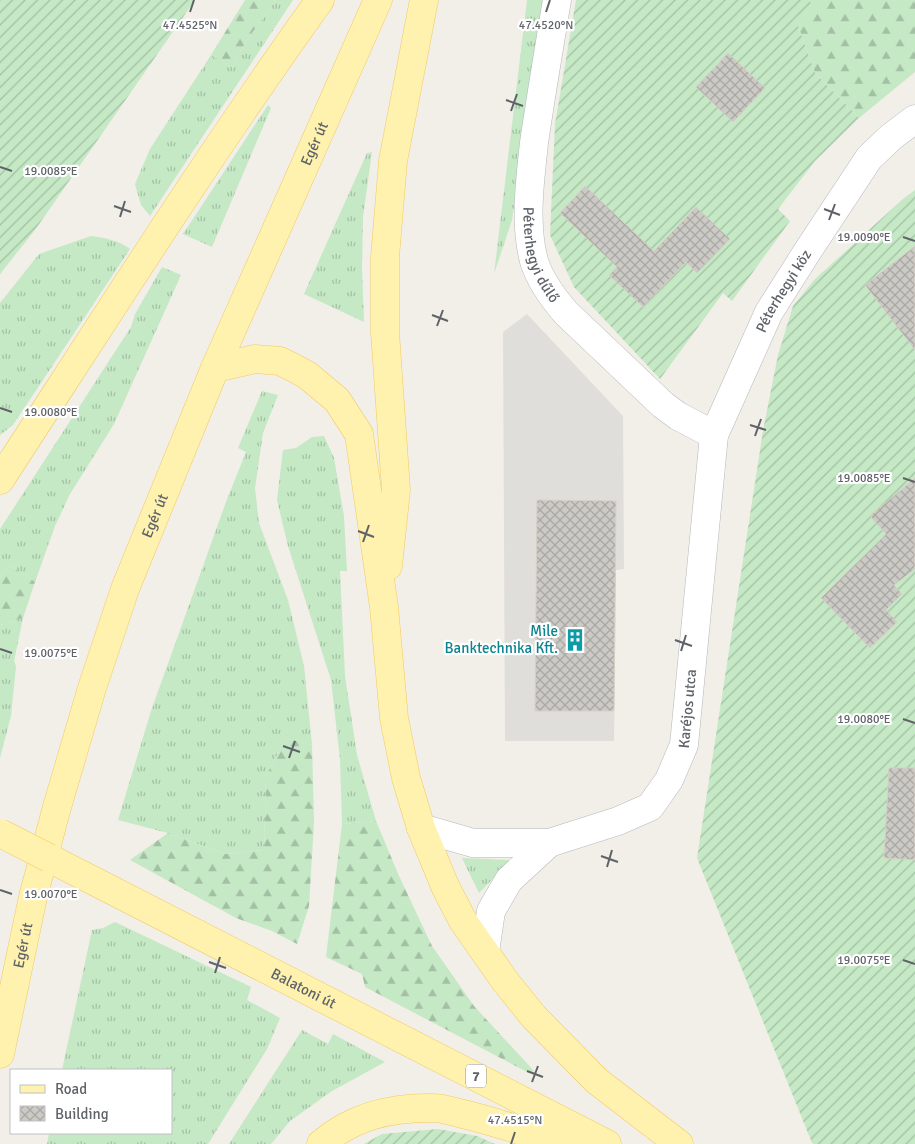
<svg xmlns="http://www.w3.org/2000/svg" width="915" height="1144" viewBox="0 0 915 1144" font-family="Signika,sans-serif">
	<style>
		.industrial { fill: #e0deda }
		.grass { fill: url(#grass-tufts) }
		.forest { fill: url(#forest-firs) }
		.garden { fill: url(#garden-furrows) }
		.building { fill: url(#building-cross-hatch); stroke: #d6d1c6 }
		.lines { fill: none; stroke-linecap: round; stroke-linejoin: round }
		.minor-casing { stroke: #b5b8bc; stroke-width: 29 }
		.major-casing { stroke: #f2c960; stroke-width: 29 }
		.minor { stroke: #fff; stroke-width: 28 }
		.major { stroke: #fff2af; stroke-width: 28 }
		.major-bridge-casing { stroke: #f2c960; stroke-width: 29; stroke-linecap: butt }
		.major-bridge { stroke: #fff2af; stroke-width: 28 }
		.ticks { fill: none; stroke: #5f6368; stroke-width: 2 }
		.labels { text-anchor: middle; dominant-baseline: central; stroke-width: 4.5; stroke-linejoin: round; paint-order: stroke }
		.shield { fill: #fff; stroke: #8f9295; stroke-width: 1 }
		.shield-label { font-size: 14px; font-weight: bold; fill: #5f6368 }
		.street-label { font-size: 15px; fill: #5f6368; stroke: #fff }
		.culture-label { font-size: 15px; fill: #0d838f; stroke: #fff; text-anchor: end }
		.ticks-label { font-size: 12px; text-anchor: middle; fill: #5f6368; stroke: #fff; stroke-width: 4.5; stroke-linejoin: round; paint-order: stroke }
	</style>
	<defs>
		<pattern id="grass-tufts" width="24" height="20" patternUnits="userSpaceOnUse" patternTransform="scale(1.25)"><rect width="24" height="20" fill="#c5e8c5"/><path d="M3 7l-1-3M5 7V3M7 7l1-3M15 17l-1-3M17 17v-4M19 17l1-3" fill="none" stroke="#a3c0a4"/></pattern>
		<pattern id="forest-firs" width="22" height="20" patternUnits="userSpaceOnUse" patternTransform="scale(1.25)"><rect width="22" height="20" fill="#c5e8c5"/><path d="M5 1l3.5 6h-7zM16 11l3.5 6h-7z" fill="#a3c0a4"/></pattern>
		<pattern id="garden-furrows" width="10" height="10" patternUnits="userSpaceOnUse" patternTransform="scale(1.25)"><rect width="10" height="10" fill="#c5e8c5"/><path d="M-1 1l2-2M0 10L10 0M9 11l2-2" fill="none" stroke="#a3c0a4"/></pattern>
		<pattern id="building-cross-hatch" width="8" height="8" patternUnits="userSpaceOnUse" patternTransform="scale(1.25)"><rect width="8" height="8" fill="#cccac5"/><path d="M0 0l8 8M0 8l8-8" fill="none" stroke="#a9a8a4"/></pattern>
	</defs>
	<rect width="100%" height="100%" fill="#f1efe8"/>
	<polygon class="industrial" points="527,314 623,416 624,569 616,570 614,741 505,741 503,332"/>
	<g class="grass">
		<polygon points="276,0 293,0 150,216 141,205 135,184 150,149 211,55 232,67 247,40"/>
		<polygon points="527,0 546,0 512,220 494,274"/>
		<polygon points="268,105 271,108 212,247 183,234"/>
		<polygon points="372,152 363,217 362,269 364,322 304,294 367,153"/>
		<path d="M91 236C105 238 118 240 130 249L13 425 0 435V303L39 254Z"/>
		<polygon points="162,267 181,275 114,424 70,494 55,526 35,582 9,565 0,576 0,529 131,327 135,314"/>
		<polygon points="262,391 278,395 263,433 255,488 259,523 288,600 304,666 312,745 286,738 266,776 264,850 225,854 168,833 118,820 151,711 226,502 246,452 238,448"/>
		<polygon points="324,436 334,458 344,516 347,571 340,571 345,676 357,755 376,821 342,824 340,759 331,680 288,546 277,500 283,450 296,448 312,437"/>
		<polygon points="23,618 14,661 16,666 11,716 0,758 0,625"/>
		<polygon points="462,858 511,860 479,893"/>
		<polygon points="115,922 251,987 247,1000 280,1018 267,1049 208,1144 47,1144 49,1133 171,1133 171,1070 62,1070 92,930 103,928"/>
		<polygon points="302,1030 328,1044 333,1034 385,1062 332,1091 290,1121 271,1144 229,1144"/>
	</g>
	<g class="forest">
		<polygon points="245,0 276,0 247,40 232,67 211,55"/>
		<polygon points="809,0 915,0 915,72 859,118 815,73 798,26 811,6"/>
		<polygon points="9,565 35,582 23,618 0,625 0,576"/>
		<polygon points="286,738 312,745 314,822 309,906 297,944 272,931 236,918 130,860 168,833 225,854 264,850 266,776"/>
		<polygon points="376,821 399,876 432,946 474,1006 534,1071 529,1073 365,987 362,974 326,957 342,824"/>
	</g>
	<g class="garden">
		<polygon points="0,0 195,0 35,230 0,274"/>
		<polygon points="576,0 809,0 812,5 798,26 815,73 859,118 815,161 778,209 790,221 732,301 723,293 660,379 574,287 550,235 555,124"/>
		<polygon points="915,190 915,1144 814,1144 812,1143 697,858 763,431 778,355 793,306 814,280 903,199"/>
		<polygon points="438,1129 477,1136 495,1144 364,1144 382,1134"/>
	</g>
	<g class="building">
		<polygon points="728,53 765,88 733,122 696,87"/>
		<polygon points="585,186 654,251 696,207 730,239 697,273 686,262 643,307 609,275 617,267 560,213"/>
		<polygon points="915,246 915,350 865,285"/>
		<polygon points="915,478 915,569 894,585 902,594 886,610 897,622 870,648 821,598 886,534 870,516"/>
		<polygon points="537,500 616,501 614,711 535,711"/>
		<polygon points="889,768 915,768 915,860 884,858"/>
	</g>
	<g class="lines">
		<defs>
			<g id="minor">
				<path id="s1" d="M557 0C549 48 541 95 534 143 530 181 524 223 534 261 540 280 553 298 566 313L663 405 678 416 714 435"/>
				<path id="s2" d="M421 828 473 843H549L618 821 650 807 669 780 684 745 714 435 769 312 807 252 869 158 891 137 915 119"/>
				<polyline points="485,952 491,911 509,880 549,843"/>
			</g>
			<g id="major">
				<polyline points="215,368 255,359 280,361 294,368 307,375 337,400 359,434 384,607 394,718 406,778 421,828 445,886 463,921 505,981 534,1017 597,1081 679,1144"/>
				<path d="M0 480C105 319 208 156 320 0"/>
				<polyline points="388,566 396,490 385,332 385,257 393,161 424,0"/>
				<path id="s3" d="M49 858 607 1144"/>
				<path id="s4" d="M0 1054 33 897 57 807 92 688 125 589 215 368 378 0"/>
				<path d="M321 1144C353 1116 391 1107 434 1108 443 1108 454 1112 463 1114 497 1122 529 1133 562 1144"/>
			</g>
		</defs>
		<use href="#minor" class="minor-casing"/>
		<use href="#major" class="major-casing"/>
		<use href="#minor" class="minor"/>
		<use href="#major" class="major"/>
		<defs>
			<polyline id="major-bridge" points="0,833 49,858"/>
		</defs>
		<use href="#major-bridge" class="major-bridge-casing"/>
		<use href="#major-bridge" class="major-bridge"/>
	</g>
	<path class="ticks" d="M190 12 194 0M546 12 550 0M506 100 523 106M511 111 517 94M0 167 12 171M114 206 131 212M824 209 840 215M120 217 125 201M829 220 835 204M903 237 915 241M432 315 448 321M437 326 443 310M0 408 12 412M750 425 766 430M755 436 761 419M903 478 915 482M358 531 374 537M363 542 369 525M675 640 692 646M0 649 12 653M681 651 686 635M903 719 915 723M283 746 300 752M289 758 295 741M601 856 618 862M607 867 612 850M0 890 12 894M903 960 915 964M209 962 226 968M215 973 220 957M527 1071 543 1077M532 1082 538 1066M511 1144 515 1132"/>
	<defs>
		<symbol id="building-bare" viewBox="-9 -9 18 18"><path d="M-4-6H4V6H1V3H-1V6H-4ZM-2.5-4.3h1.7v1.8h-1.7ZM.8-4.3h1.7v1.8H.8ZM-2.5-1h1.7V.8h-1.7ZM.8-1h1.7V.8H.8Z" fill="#0f9aa8" stroke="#fff" stroke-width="2.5" paint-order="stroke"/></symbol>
	</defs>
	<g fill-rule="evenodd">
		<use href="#building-bare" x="559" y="624" width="32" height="32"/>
	</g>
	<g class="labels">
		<rect class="shield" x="466" y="1064.5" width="20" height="23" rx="4"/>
		<g class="shield-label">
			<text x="476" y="1076">7</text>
		</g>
		<g class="street-label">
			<text stroke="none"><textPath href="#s4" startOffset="966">Egér út</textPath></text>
			<text stroke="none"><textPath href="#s1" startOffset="259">Péterhegyi dűlő</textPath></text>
			<text stroke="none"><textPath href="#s2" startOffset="780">Péterhegyi köz</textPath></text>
			<text stroke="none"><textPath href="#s4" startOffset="561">Egér út</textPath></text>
			<text stroke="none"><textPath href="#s2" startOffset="345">Karéjos utca</textPath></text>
			<text stroke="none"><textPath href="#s4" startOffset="111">Egér út</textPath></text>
			<text stroke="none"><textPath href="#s3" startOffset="286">Balatoni út</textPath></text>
		</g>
		<g class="culture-label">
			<text x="558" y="631">Mile<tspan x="558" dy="17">Banktechnika Kft.</tspan></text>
		</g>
	</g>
	<g class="ticks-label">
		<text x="190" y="29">47.4525°N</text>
		<text x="546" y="29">47.4520°N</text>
		<text x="51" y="175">19.0085°E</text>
		<text x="864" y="241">19.0090°E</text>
		<text x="51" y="416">19.0080°E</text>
		<text x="864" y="482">19.0085°E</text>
		<text x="51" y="657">19.0075°E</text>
		<text x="864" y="723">19.0080°E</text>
		<text x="51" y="898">19.0070°E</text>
		<text x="864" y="964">19.0075°E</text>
		<text x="515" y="1124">47.4515°N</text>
	</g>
	<rect x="10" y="1069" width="162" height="65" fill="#ffffff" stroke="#bfc1c3"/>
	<rect x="20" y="1085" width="25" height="8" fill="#fff2af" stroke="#bfc1c3"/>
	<text x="55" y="1094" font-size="15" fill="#5f6368">Road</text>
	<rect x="20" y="1106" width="25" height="15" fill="url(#building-cross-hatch)" stroke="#bfc1c3"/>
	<text x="55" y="1119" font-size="15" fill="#5f6368">Building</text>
</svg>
